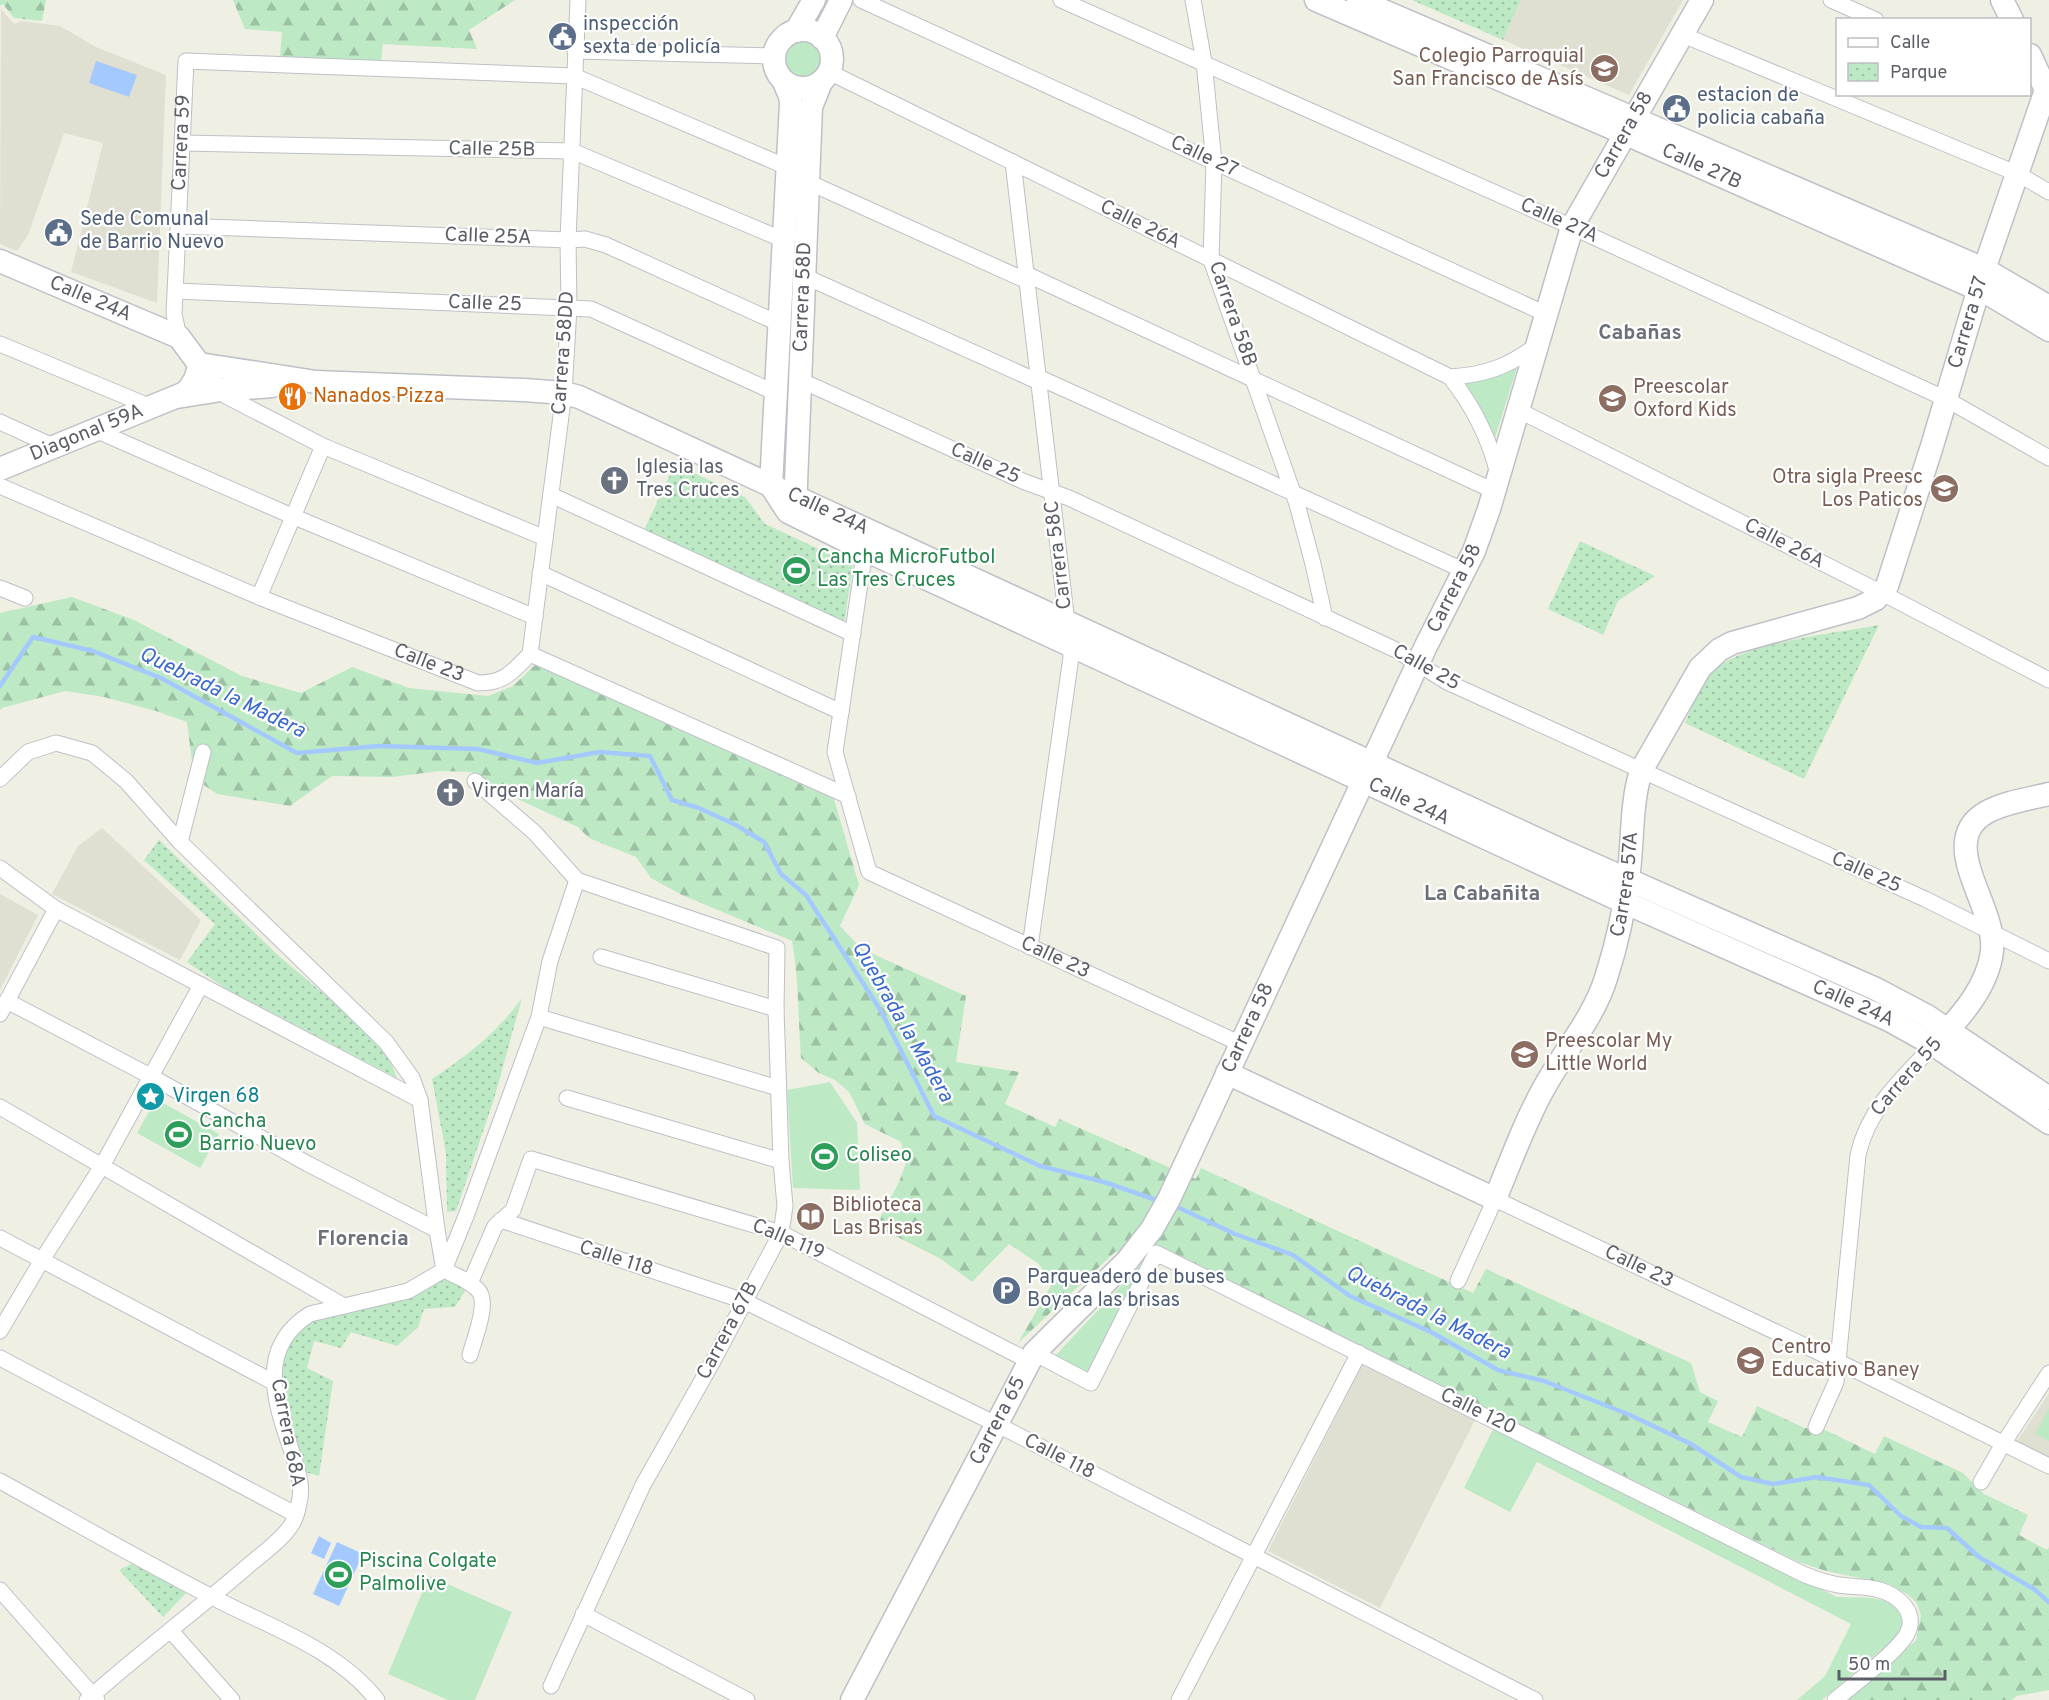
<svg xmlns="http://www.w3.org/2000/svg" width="2049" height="1700" viewBox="0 0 2049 1700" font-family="Overpass,sans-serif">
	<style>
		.education { fill: #dfdfd2 }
		.grass { fill: #bdeac5 }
		.forest { fill: url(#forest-firs) }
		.park { fill: url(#park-dots) }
		.water { fill: #a4c9ff }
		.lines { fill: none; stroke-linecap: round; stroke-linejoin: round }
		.stream { stroke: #a4c9ff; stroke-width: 4.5 }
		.street-casing { stroke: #bdc0c6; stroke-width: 17 }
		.secondary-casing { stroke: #bec0c8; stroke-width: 25 }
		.street { stroke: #fff; stroke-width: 15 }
		.secondary { stroke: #fff; stroke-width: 22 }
		.labels { text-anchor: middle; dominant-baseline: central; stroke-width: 4.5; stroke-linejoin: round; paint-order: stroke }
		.service-label { font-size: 20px; fill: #4e5e75; stroke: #fff; text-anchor: start }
		.education-label { font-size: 20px; fill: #785e54; stroke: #fff; text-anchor: start }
		.street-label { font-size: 20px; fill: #5b5e66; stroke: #fff }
		.food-label { font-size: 20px; fill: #c56008; stroke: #fff; text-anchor: start }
		.worship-label { font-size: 20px; fill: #5b616d; stroke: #fff; text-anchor: start }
		.leisure-label { font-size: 20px; fill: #27864d; stroke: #fff; text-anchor: start }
		.culture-label { font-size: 20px; fill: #0d838f; stroke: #fff; text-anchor: start }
		.neighbourhood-label { font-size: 21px; font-weight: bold; fill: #6c7078; stroke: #fff }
		.water-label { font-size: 21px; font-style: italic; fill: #3a6ad0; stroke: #fff }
	</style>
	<defs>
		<pattern id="forest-firs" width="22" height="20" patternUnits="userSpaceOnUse" patternTransform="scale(1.5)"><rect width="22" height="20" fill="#bdeac5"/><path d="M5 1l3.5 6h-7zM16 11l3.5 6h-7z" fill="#9dc1a4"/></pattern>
		<pattern id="park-dots" width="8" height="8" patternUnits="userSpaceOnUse" patternTransform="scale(1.5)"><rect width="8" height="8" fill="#bdeac5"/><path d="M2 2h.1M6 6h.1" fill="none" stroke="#9dc1a4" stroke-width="1.8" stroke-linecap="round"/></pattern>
	</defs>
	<rect width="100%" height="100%" fill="#f0efe3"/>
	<g class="education">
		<polygon points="1521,0 1683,0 1629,95 1503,40"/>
		<polygon points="1,9 14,24 21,21 60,26 96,47 166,75 157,303 71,272 103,143 64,133 28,235 17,251 0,244"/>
		<polygon points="102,828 201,920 180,960 52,894 78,846"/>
		<polygon points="0,894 38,915 0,990"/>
		<polygon points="1363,1363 1475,1420 1380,1608 1268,1551"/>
		<polygon points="2049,1393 2049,1457 2017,1441"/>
	</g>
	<g class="grass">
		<circle cx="802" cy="59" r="22"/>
		<polygon points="1518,364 1495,438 1475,400 1460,382"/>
		<polygon points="830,1082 857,1123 860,1190 793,1188 787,1090"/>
		<polygon points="156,1099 219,1134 200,1168 137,1133"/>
		<polygon points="1151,1254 1087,1372 1055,1356"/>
		<polygon points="2049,1408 2049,1441 2035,1434"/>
		<path d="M1494 1427 1837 1597C1862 1598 1899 1592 1903 1625L1893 1640 1822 1700H1797L1825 1676 1851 1624 1537 1462 1510 1512 1464 1488Z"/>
		<polygon points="429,1576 512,1612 475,1700 448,1700 388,1674"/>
	</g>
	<g class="forest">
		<polygon points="0,0 46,0 42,21 14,18 3,4 0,6"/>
		<polygon points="233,0 515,0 469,30 477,49 383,44 381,61 280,57 282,32 245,29"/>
		<path d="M72 597 134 620 242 676 301 693 352 667 409 688 488 696 513 686 535 665 834 799 859 885 840 926 862 949 966 996 956 1062 1019 1072 1005 1104 1055 1127 1059 1119 1196 1179 1201 1168 1473 1293 1486 1269 1691 1363 1700 1392 1718 1401 1708 1422 1742 1437 1757 1406 1805 1428H1821L1875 1454 1884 1436 1963 1473 1984 1494 2028 1515 2019 1535 2047 1550 2049 1547V1690L2017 1696 2012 1700H1847L1916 1640 1921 1615 1916 1602 1907 1594 1889 1584 1826 1571 1799 1562 1159 1246 1115 1252 1018 1343 1052 1284 1039 1264 1009 1244 972 1282 941 1259 876 1226 899 1182 906 1163 901 1142 865 1124 849 1092 835 1080 819 1073 801 1058C798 1019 799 980 792 941L682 895 651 878 636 857 589 838 578 827 520 800 472 772 440 771 392 777 332 776 290 806 217 794 194 778 187 722 156 711 104 697 65 691 2 708 0 710V613Z"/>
	</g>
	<g class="park">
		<polygon points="1412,0 1521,0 1503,40"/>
		<polygon points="675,464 745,497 765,524 853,565 844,624 644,530"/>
		<polygon points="1580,541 1655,576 1618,601 1603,635 1548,609"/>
		<path d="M1879 625 1804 779 1685 723C1693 706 1699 683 1714 670 1745 642 1837 633 1879 625Z"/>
		<polygon points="159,840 281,958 349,1015 389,1058 397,1078 225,988 187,962 215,924 144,860"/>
		<path d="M522 998 494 1099 456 1211 447 1212 446 1153 432 1079C468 1055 497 1033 522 998Z"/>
		<polygon points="444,1270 470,1283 455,1307 424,1309 418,1327 397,1346 351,1332 341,1348 314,1341 307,1368 333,1381 319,1476 298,1470 279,1380 284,1349 302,1326"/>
		<polygon points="139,1560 189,1590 163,1617 119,1570"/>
	</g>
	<g class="water">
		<polygon points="96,61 137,75 129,97 89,83"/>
		<polygon points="319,1536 331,1543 324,1559 311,1553"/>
		<polygon points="337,1542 363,1554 339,1606 313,1594"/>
	</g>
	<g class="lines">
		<g class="stream">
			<polyline points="0,686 33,637 93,651 161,678 297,753 379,746 478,749 537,763 600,752 650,756 672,800 699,808 736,825 764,842 781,874 806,895 881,1011 934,1116 1040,1166 1104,1182 1159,1201"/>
			<polyline points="1173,1205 1235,1234 1293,1255 1350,1296 1431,1332 1498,1370 1544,1381 1630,1415 1691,1444 1741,1477 1773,1484 1817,1477 1869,1485 1901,1516 1921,1527 1947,1528 1979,1557 2034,1589 2049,1602"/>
		</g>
		<defs>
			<g id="street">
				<polyline points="861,0 1546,314"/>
				<polyline points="1061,0 1572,227 1946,399 2049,458"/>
				<polyline points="1193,0 1204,62 1214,162 1211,260 1297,504 1313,564 1325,618"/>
				<polyline points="1831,0 1876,20"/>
				<polyline points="1683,35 2018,174 2049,192"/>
				<polyline points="575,51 773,56"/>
				<path d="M829 72 1450 377C1473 406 1489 437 1498 474"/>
				<polyline points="183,143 572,151 784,240"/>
				<polyline points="1013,162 1071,657 1030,947"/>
				<polyline points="808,182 1027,281"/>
				<polyline points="179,226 568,240 585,239 606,245 780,324"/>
				<polyline points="1026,274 1494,491"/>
				<polyline points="804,276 1039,382"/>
				<polyline points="176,291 591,309 776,393"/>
				<path id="s1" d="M179 337 174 314 186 61 574 76 787 167"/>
				<polyline points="0,344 151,407"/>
				<polyline points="199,364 226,396 323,446 545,538"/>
				<polyline points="1038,377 1465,571"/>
				<path d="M1450 377C1486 375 1509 366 1537 345"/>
				<polyline points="800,380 1025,482 1069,498 1396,650 1447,682 1925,899 2049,961"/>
				<polyline points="1518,410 1882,593 2049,680"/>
				<polyline points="0,422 55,447"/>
				<polyline points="95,430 292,516 535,617"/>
				<path id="s2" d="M0 486 259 597 478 683C505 683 512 672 530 654L848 796"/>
				<polyline points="551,495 853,634"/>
				<path id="s3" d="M865 550 835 752 869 872 1241 1044"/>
				<polyline points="540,573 841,712"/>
				<polyline points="0,588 25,598"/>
				<polyline points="259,597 323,446"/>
				<polyline points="530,654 564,393 569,307 568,240 578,0"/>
				<polyline points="0,779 28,752 56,743 92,753 126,781 180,842 386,1042 412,1078 420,1100 437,1230 444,1270"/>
				<polyline points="475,781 535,833 577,880 777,948 776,1009 781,1161 785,1206 781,1233 713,1361 643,1485 551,1686"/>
				<polyline points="180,842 203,752"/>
				<polyline points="0,868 56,909 420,1100"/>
				<polyline points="601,957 776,1009"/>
				<polyline points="7,1001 152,1077 308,1164 437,1230"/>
				<polyline points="0,1014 56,909"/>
				<polyline points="539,1017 778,1088"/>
				<polyline points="567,1098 781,1161"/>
				<polyline points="0,1107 344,1306"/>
				<polyline points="501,1220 744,1301 996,1424 1535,1700"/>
				<polyline points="0,1238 273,1382"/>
				<polyline points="444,1270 466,1216 539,1017 550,961 577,880"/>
				<path d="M444 1270C456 1276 469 1280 478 1290 490 1302 474 1339 470 1355"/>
				<path id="s4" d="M1458 1281 1495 1199 1837 1361 2049 1466"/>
				<polyline points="470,1283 495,1226 513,1210 531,1159 781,1233 1029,1361"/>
				<polyline points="0,1331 42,1260 102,1166 201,985"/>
				<path d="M1034 1353 1091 1383 1156 1253 1803 1574C1815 1579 1826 1583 1839 1585 1852 1587 1867 1586 1880 1590 1899 1596 1918 1613 1907 1634 1896 1653 1853 1685 1835 1700"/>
				<polyline points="0,1358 295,1514"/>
				<path d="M1816 1427 1836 1382 1858 1155C1868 1109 1902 1078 1934 1045"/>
				<path d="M0 1481C71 1520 140 1560 212 1597 269 1627 336 1648 377 1700"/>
				<polyline points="1981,1482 2003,1444 2049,1373"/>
				<polyline points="0,1590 97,1700"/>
				<polyline points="583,1614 747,1700"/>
				<polyline points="171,1631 232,1700"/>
				<path d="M87 1700C137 1655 191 1615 242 1571 256 1558 282 1541 292 1524 295 1519 298 1509 299 1503 304 1485 296 1466 291 1449 274 1400 257 1347 310 1314L408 1291 444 1270"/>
				<polyline points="1179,1700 1359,1353"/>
			</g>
			<g id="secondary">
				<path id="s5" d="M1316 0 1633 137 1989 294 2049 330"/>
				<polyline points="1358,0 1984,269 2049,307"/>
				<polyline points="2002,0 2012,20"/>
				<circle cx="803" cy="59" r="29"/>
				<polyline points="796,31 814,0"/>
				<polyline points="822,38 841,0"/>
				<path id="s6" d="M784 82 790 96 791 103 771 486 788 512 865 550 1624 902 1889 1020 1934 1045 2049 1123"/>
				<path id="s7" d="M0 261 179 337 199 364"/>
				<path id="s8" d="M199 364 316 382 524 390 564 393 579 397 1563 851 1876 989 1927 1016 2049 1098"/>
				<polyline points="177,397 221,390 272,386"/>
				<path id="s9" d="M0 469 185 393C194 384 197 377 199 364"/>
				<path id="s10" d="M795 509 811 107 821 82"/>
				<path d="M1939 1040C1962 1015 1988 986 1992 951 1997 906 1934 842 1987 812 2005 802 2029 799 2049 794"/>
				<path id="s11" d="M1227 1073 1495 1199C1511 1161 1525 1121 1545 1086 1565 1050 1594 1017 1606 978 1617 944 1625 907 1629 871 1633 837 1631 803 1641 771L1700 668 1719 650 1732 643 1858 608 1876 599 1887 586 1932 446 1987 261 2046 90 2030 55"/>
				<path id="s12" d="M852 1700 1034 1353 1127 1261 1152 1229 1169 1199 1426 646 1474 551 1489 509 1572 227 1702 0"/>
			</g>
		</defs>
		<use href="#street" class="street-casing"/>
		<use href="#secondary" class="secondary-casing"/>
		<use href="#street" class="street"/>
		<use href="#secondary" class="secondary"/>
	</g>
	<defs>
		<symbol id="civic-disc" viewBox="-11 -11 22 22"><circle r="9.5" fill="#5c6f8a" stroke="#fff"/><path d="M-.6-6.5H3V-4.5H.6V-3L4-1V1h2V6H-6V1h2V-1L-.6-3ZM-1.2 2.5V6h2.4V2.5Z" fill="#fff"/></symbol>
		<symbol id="school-disc" viewBox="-11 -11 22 22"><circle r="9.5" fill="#8d6e63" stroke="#fff"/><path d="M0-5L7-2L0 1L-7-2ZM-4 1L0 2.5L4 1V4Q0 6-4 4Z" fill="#fff"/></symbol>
		<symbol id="restaurant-disc" viewBox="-11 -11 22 22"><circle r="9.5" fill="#e8710a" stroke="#fff"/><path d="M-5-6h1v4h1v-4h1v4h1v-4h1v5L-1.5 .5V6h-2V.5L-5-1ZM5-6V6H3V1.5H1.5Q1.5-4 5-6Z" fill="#fff"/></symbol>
		<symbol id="church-disc" viewBox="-11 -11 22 22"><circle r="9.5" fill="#6b7280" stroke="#fff"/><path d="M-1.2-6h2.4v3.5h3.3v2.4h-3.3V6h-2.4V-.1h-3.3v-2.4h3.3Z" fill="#fff"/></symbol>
		<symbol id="stadium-disc" viewBox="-11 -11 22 22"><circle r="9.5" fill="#2e9e5b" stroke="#fff"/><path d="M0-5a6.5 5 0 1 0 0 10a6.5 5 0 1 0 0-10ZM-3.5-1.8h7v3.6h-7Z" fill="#fff"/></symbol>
		<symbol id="sight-disc" viewBox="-11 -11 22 22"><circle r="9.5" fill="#0f9aa8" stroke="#fff"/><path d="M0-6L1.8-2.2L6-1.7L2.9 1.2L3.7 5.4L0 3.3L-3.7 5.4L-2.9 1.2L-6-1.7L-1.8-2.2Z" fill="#fff"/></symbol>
		<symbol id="library-disc" viewBox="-11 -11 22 22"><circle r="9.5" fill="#8d6e63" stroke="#fff"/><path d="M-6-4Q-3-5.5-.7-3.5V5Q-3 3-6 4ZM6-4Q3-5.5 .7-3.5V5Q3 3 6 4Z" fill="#fff"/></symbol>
		<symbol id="parking-disc" viewBox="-11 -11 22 22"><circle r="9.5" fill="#5c6f8a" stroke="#fff"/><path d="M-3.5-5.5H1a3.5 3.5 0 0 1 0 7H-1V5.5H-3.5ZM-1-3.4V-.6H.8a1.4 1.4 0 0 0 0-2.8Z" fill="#fff"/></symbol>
	</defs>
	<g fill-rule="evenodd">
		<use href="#civic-disc" x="546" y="20" width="33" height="33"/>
		<use href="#school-disc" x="1588" y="52" width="33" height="33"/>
		<use href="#civic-disc" x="1660" y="92" width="33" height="33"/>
		<use href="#civic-disc" x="42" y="216" width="33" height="33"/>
		<use href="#restaurant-disc" x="276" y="380" width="33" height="33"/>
		<use href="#school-disc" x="1596" y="382" width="33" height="33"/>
		<use href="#church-disc" x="598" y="464" width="33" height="33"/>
		<use href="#school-disc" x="1928" y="472" width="33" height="33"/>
		<use href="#stadium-disc" x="780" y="554" width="33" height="33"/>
		<use href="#church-disc" x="434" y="776" width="33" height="33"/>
		<use href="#school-disc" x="1508" y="1038" width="33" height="33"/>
		<use href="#sight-disc" x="134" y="1080" width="33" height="33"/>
		<use href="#stadium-disc" x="162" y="1118" width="33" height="33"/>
		<use href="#stadium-disc" x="808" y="1140" width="33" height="33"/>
		<use href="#library-disc" x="794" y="1200" width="33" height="33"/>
		<use href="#parking-disc" x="990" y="1274" width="33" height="33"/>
		<use href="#school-disc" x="1734" y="1344" width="33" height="33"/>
		<use href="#stadium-disc" x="322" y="1558" width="33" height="33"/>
	</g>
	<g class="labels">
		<g class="service-label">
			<text x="583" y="25">inspección<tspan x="583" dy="23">sexta de policía</tspan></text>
			<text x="1697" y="96">estacion de<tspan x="1697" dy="23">policia cabaña</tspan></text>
			<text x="80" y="220">Sede Comunal<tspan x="80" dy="23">de Barrio Nuevo</tspan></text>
			<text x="1027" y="1278">Parqueadero de buses<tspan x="1027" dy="23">Boyaca las brisas</tspan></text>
		</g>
		<g class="education-label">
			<text x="1584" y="57" text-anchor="end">Colegio Parroquial<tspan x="1584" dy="23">San Francisco de Asís</tspan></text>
			<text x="1633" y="388">Preescolar<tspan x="1633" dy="23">Oxford Kids</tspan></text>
			<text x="1923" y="478" text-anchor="end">Otra sigla Preesc<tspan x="1923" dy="23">Los Paticos</tspan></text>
			<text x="1545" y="1042">Preescolar My<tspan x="1545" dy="23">Little World</tspan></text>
			<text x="832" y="1206">Biblioteca<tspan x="832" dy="23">Las Brisas</tspan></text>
			<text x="1771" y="1348">Centro<tspan x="1771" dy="23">Educativo Baney</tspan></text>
		</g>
		<g class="street-label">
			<text stroke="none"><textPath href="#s12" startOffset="1758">Carrera 58</textPath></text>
			<text stroke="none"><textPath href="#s1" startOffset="195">Carrera 59</textPath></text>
			<text transform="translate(492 150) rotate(1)">Calle 25B</text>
			<text transform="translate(1204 157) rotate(25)">Calle 27</text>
			<text stroke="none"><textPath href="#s5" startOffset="420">Calle 27B</textPath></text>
			<text transform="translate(1559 221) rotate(24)">Calle 27A</text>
			<text transform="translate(1140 225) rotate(26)">Calle 26A</text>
			<text transform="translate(488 237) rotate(2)">Calle 25A</text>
			<text stroke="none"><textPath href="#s10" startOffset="212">Carrera 58D</textPath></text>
			<text stroke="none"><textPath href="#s7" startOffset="98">Calle 24A</textPath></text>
			<text transform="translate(485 304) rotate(2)">Calle 25</text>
			<text transform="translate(1232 314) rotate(71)">Carrera 58B</text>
			<text stroke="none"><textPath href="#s11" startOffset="1358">Carrera 57</textPath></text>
			<text transform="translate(564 353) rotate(-86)">Carrera 58DD</text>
			<text stroke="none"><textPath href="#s9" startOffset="94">Diagonal 59A</textPath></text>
			<text transform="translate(985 464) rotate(24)">Calle 25</text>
			<text stroke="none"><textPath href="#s8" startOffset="656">Calle 24A</textPath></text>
			<text transform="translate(1784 544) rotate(27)">Calle 26A</text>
			<text transform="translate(1059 555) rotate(-97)">Carrera 58C</text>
			<text stroke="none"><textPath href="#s12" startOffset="1272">Carrera 58</textPath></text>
			<text stroke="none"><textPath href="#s2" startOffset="464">Calle 23</textPath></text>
			<text transform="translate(1426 668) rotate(29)">Calle 25</text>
			<text stroke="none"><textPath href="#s6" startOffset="1122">Calle 24A</textPath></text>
			<text transform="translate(1866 873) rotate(24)">Calle 25</text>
			<text stroke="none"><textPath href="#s11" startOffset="640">Carrera 57A</textPath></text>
			<text stroke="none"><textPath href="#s3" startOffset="534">Calle 23</textPath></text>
			<text stroke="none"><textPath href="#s6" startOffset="1610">Calle 24A</textPath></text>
			<text stroke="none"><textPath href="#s12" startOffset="786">Carrera 58</textPath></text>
			<text transform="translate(1907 1077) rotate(-49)">Carrera 55</text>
			<text transform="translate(788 1240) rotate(23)">Calle 119</text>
			<text transform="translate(616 1259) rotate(18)">Calle 118</text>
			<text stroke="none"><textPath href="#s4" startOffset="249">Calle 23</textPath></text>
			<text transform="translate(728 1331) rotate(-62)">Carrera 67B</text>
			<text transform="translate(1478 1412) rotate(26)">Calle 120</text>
			<text stroke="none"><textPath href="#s12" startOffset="315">Carrera 65</textPath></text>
			<text transform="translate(287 1433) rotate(79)">Carrera 68A</text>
			<text transform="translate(1059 1457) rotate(27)">Calle 118</text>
		</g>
		<g class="food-label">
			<text x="313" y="397">Nanados Pizza</text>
		</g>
		<g class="worship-label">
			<text x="636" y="468">Iglesia las<tspan x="636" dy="23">Tres Cruces</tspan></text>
			<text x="471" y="792">Virgen María</text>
		</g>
		<g class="leisure-label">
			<text x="817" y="558">Cancha MicroFutbol<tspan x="817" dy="23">Las Tres Cruces</tspan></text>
			<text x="199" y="1122">Cancha<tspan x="199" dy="23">Barrio Nuevo</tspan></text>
			<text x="846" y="1156">Coliseo</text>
			<text x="359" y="1562">Piscina Colgate<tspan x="359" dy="23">Palmolive</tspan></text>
		</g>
		<g class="culture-label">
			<text x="172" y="1097">Virgen 68</text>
		</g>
		<g class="neighbourhood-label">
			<text x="1640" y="333">Cabañas</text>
			<text x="1482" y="894">La Cabañita</text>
			<text x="363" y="1239">Florencia</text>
		</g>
		<g class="water-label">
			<text transform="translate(222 693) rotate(26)">Quebrada la Madera</text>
			<text transform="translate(902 1022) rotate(60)">Quebrada la Madera</text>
			<text transform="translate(1428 1313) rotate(27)">Quebrada la Madera</text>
		</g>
	</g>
	<rect x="1836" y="18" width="195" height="78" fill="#ffffff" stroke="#bdbfc2" stroke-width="1.5"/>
	<rect x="1848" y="38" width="30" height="9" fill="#ffffff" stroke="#bdbfc2" stroke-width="1.5"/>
	<text x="1890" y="48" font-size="18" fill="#5b5e66">Calle</text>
	<rect x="1848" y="63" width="30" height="18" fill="url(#park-dots)" stroke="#bdbfc2" stroke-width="1.5"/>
	<text x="1890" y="78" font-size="18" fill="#5b5e66">Parque</text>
	<path d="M1839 1670v9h106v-9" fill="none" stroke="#5b5e66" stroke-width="3"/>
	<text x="1848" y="1670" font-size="18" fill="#5b5e66" stroke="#ffffff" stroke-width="4.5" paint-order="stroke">50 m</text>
</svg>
